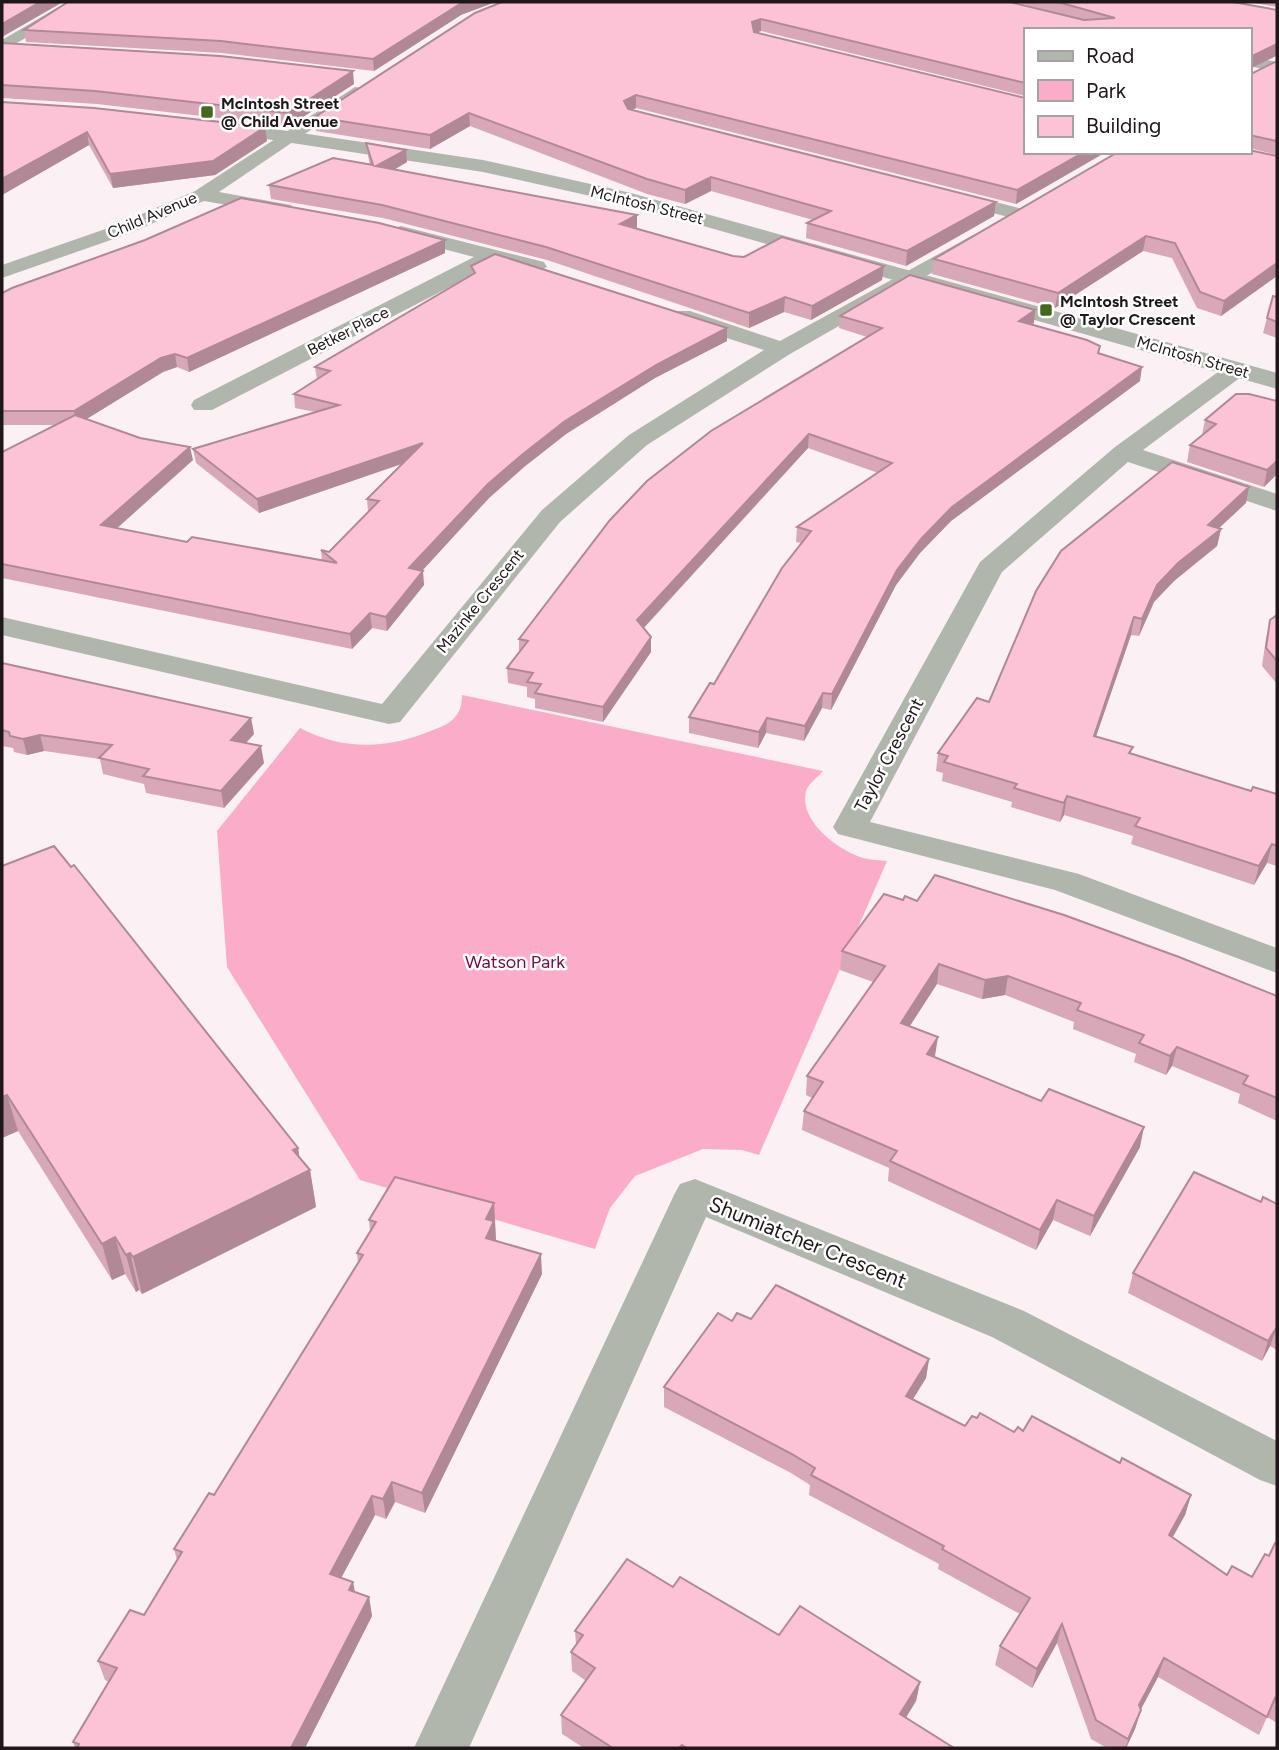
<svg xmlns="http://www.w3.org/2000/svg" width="1279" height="1750" viewBox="0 0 1279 1750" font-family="Figtree,sans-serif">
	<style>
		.green { fill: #fbacc9 }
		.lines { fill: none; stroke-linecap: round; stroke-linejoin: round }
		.minor { fill: #b1b6ad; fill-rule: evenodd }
		.tertiary { fill: #b1b6ad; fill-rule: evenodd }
		.wall { fill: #d9a8b8 }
		.shaded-wall { fill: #b08896 }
		.building { fill: #fcc3d6; stroke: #b08896; stroke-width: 2 }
		.poi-dot { fill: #45681f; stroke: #fff; stroke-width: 2.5 }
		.labels { text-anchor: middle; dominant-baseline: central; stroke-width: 5; stroke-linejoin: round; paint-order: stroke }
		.far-poi-label { font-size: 16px; font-weight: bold; fill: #20171a; stroke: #fff; text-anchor: start }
		.far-street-label { font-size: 16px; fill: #20171a; stroke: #fff }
		.street-label { font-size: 18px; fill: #20171a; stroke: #fff }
		.park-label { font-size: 18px; fill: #760a43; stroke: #fff }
		.near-street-label { font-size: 21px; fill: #20171a; stroke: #fff }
	</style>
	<rect width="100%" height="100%" fill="#fbf1f4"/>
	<path class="green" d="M462 695 823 771C818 777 808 784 806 791 799 821 836 848 860 857 868 860 879 860 887 861L759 1155 742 1150 703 1149 635 1176 610 1208 595 1249 360 1180 227 967 217 831 300 728C343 751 389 749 433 730 443 726 454 722 459 711 461 707 462 700 462 695Z"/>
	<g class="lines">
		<g class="minor">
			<polygon points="67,2 85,2 2,52 2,40"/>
			<polygon points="1249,56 1277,62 1277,69 1271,71 1249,66"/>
			<polygon points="355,87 361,88 364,92 361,96 219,192 291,205 294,209 291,213 284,215 204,201 128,234 2,278 2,265 114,226 195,191"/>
			<polygon points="949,190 1027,210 1030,214 1020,220 942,200 939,196 942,192"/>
			<polygon points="401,226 544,262 547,267 536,273 496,263 212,410 194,410 191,405 194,400 474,257 394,236 391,232 394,228"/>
			<polygon points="975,234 985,240 982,244 790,354 647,445 560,522 400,722 389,724 2,635 2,617 382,704 542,510 629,435 764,350 674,321 671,316 674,311 690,311 780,341"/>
			<polygon points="1237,362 1245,364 1249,369 1245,374 1143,450 1277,494 1277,511 1128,462 1002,572 870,822 1079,874 1277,948 1277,973 1055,890 838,834 833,827 980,562 1115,447 1229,364"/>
			<polygon points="695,1179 1024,1311 1277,1441 1277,1486 1260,1480 992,1337 706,1217 469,1748 414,1748 674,1195 680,1184"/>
		</g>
		<polygon class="tertiary" points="213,120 483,160 631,193 1277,373 1277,389 626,204 483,172 206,130 203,126"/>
	</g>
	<g class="wall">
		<polygon points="502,2 1055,13 1016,2 1233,2 1277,10 1277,56 1276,56 1251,68 1251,74 1277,61 1277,155 1249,148 1249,30 1025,30 1025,96 761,31 756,33 1025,152 1106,152 1016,204 636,108 632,110 996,202 994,216 906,266 806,238 807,223 813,220 711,191 685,204 647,194 470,126 430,149 316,131 315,117"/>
		<polygon points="1248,2 1277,2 1277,7"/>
		<polygon points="461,15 374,71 222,53 26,42 24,30"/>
		<polygon points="2,43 354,84 289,126 97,104 2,98"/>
		<polygon points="2,102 265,127 267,141 215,175 113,188 89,145 2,195"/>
		<polygon points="366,143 406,150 407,162 394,170 637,215 637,228 733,256 882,280 811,320 784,312 749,328 547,260 383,218 271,199 269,185 370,165 368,156"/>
		<polygon points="1277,156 1277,276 1221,316 1197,308 1172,258 1143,251 1055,308 932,274 934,259"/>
		<polygon points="445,253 189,372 177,367 163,372 86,419 193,460 116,528 187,542 322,560 321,550 329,552 368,512 367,499 402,464 259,513 196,463 193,449 315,412 295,408 294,394 317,380 315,367 472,274 471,266 727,328 727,341 655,378 566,434 524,467 489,498 422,570 424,585 387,631 372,628 352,649 2,578 2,452 55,425 2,425 2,293"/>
		<polygon points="1277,297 1277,338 1263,333 1267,318"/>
		<polygon points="840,316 1034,323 1031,324 1099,354 1140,381 951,521 920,553 896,585 831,710 822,708 804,741 766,733 758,748 689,733 689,717 714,684 801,543 796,542 797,527 878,473 808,448 644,628 651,652 603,722 535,708 535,699 527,697 527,687 508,683 507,668 519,652 519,639 867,337 839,328"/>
		<polygon points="1277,401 1277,474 1264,487 1187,462 1190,445 1202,435 1205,420"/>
		<polygon points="1246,503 1219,528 1221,529 1217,546 1174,581 1154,602 1139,636 1131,635 1096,736 1132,753 1251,791 1277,794 1277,866 1267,863 1254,885 1131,844 1133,836 1064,815 1060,822 1011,807 1012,802 942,781 943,773 936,771 938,753 989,702"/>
		<polygon points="1277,615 1277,684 1262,666 1266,638 1270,620"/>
		<polygon points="2,663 251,718 254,734 246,743 264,763 224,808 146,793 144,784 103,774 100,759 44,751 27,755 14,752 13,748 2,746"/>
		<polygon points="2,866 298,1148 299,1157 310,1170 316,1207 142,1294 139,1290 136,1292 125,1274 112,1280 18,1131 2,1138"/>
		<polygon points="903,900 917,901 1277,996 1277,1121 1238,1103 1240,1094 1172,1066 1166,1075 1134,1062 1136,1054 1073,1029 1074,1022 1005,995 982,999 937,984 909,1026 935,1056 935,1057 1140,1147 1090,1236 1053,1220 1036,1250 888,1181 889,1168 802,1130 804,1111 812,1098 806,1095 807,1076 873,982 840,970 842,951"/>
		<polygon points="1261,1202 1277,1204 1277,1350 1270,1346 1262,1361 1128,1293 1133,1273"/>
		<polygon points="494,1203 496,1241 542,1274 425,1513 395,1502 386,1519 375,1515 341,1578 355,1592 369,1597 372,1616 305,1748 75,1748 73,1742 109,1682 105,1680 98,1661 144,1615 177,1560 174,1549 214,1495 358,1263 357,1253 370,1231 369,1220"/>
		<polygon points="751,1319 929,1359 926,1378 913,1399 965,1426 977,1418 1014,1432 1023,1431 1120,1463 1191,1495 1185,1515 1173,1537 1227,1575 1252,1577 1277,1544 1277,1723 1267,1717 1259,1735 1158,1677 1141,1709 1135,1729 1126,1748 1107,1748 1091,1739 1057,1643 1032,1688 995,1665 1000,1646 1020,1614 938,1569 939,1564 809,1495 810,1485 791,1473 664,1407 664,1387 732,1321"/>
		<polygon points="673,1587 779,1635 920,1682 916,1701 906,1718 954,1748 584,1748 562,1734 561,1715 586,1681 572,1671 571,1652 576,1645 575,1631"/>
	</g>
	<g class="shaded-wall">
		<polygon points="40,2 63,2 2,37 2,24"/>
		<polygon points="463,2 496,2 461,15 374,71 373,59"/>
		<polygon points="761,19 761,31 752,34 752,22"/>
		<polygon points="1277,44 1276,56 1249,69 1250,57"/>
		<polygon points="353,71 354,84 289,126 288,113"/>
		<polygon points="636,95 636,108 624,114 624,101"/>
		<polygon points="469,113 470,126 430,149 430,135"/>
		<polygon points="265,127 267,141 215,175 113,188 110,174"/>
		<polygon points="87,132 89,145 2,195 2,179"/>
		<polygon points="1249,135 1252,135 1249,148"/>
		<polygon points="406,150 407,162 378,179 376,166"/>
		<polygon points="1084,152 1106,152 1016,204 1017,190"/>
		<polygon points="711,177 711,191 685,204 685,190"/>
		<polygon points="996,202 994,216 906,266 907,251"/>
		<polygon points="637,215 637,228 620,224"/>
		<polygon points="1146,236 1143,251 1055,308 1058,293"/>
		<polygon points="445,240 445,253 189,372 187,358"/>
		<polygon points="1277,263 1277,276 1221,316 1224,301"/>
		<polygon points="884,266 882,280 811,320 812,306"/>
		<polygon points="785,297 784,312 749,328 749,313"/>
		<polygon points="1035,310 1034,323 1017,334 1019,321"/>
		<polygon points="727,328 727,341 655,378 566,434 524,467 489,498 411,583 409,568 488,484 523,454 565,421 656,365"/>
		<polygon points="175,354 177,367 163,372 77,425 74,411 161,358"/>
		<polygon points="1142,367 1140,381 951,521 920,553 896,585 831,710 832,694 897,570 921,539 952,507"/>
		<polygon points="809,434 808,448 637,635 637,620"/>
		<polygon points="423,443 424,456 259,513 257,499"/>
		<polygon points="190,447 193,460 104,540 101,525"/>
		<polygon points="1277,461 1277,474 1264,487 1267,470"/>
		<polygon points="1249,487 1246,503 1204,542 1208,525"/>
		<polygon points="1221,529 1217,546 1174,581 1154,602 1139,636 1142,619 1157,585 1178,563"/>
		<polygon points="423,571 424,585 387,631 386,617"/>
		<polygon points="370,613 372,628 352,649 350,634"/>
		<polygon points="1134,617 1131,635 1090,754 1094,736"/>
		<polygon points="651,637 651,652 603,722 603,707"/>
		<polygon points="823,693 822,708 804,741 805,726"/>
		<polygon points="251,718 254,734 234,756 231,740"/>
		<polygon points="767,718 766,733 758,748 759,732"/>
		<polygon points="40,735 44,751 27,755 23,739"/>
		<polygon points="261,746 264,763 224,808 221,791"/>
		<polygon points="1067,796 1064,815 1060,822 1064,803"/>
		<polygon points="1272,844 1267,863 1254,885 1259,866"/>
		<polygon points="939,964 937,984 899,1043 901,1023"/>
		<polygon points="1008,976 1005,995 982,999 985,980"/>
		<polygon points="938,1037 935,1056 924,1074 927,1054"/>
		<polygon points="1177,1047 1172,1066 1166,1075 1170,1056"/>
		<polygon points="7,1095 18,1131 2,1138 2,1097"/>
		<polygon points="1144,1127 1140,1147 1090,1236 1094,1216"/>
		<polygon points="298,1148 302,1174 310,1170 316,1207 142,1294 133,1257"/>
		<polygon points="1057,1200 1053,1220 1036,1250 1040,1230"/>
		<polygon points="494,1203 496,1241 486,1238 486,1219"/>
		<polygon points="115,1237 125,1274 112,1280 102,1244"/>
		<polygon points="130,1253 139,1290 136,1292 126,1255"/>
		<polygon points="541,1254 542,1274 425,1513 422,1493"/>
		<polygon points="1277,1327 1270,1346 1262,1361 1268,1341"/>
		<polygon points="929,1359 926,1378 903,1415 906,1396"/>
		<polygon points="392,1482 395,1502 386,1519 383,1499"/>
		<polygon points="1191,1495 1185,1515 1163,1554 1169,1535"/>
		<polygon points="372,1496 375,1515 333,1593 330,1574"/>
		<polygon points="353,1582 357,1602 349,1590"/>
		<polygon points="369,1597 372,1616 305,1748 291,1748"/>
		<polygon points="1062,1624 1057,1643 1032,1688 1037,1669"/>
		<polygon points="1164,1658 1158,1677 1133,1724 1139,1705"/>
		<polygon points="920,1682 916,1701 896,1733 900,1714"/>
		<polygon points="1141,1710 1135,1729 1126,1748 1125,1748"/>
	</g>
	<g class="building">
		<polygon points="2,2 40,2 2,24"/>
		<polygon points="68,2 463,2 373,59 221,41 24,30"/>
		<polygon points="502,2 1010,2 1084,20 1115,18 1058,2 1233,2 1277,10 1277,44 1250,57 1251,74 1277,61 1277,141 1249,135 1249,30 1025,30 1025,83 761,19 752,22 754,32 1025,98 1025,152 1084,152 1017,190 636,95 624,101 628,109 996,202 907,251 807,223 831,211 711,177 685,190 647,179 469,113 430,135 315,117 475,13"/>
		<polygon points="2,43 220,56 353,71 288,113 95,91 2,85"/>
		<polygon points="2,102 94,108 265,127 213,161 110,174 87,132 2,179"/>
		<polygon points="366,143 406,150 376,166 637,215 620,224 733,256 744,257 782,237 884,266 812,306 785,297 749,313 546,247 382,205 269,185 333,158 373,165"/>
		<polygon points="1249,150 1277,156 1277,263 1224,301 1200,292 1175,243 1146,236 1058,293 934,259 1118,152 1249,152"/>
		<polygon points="241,198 379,223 445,240 187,358 175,354 161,358 74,411 2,411 2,293 12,288 145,240"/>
		<polygon points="495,254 727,328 656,365 565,421 523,454 488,484 409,568 423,571 386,617 370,613 350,634 2,564 2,452 75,415 140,438 190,447 101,525 187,542 192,537 337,563 321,550 329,552 379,501 367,499 423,443 257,499 193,449 339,405 294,394 330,371 315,367 475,273 471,266"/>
		<polygon points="910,275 1035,310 1019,321 1087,340 1100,346 1098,353 1142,367 952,507 921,539 897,570 832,694 823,693 805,726 767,718 759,732 689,717 710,683 714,684 782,568 811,531 797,527 892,463 809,434 637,620 651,637 603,707 535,693 541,684 527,682 533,673 507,668 528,641 519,639 610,520 647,481 711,431 882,328 840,316"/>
		<polygon points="1273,296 1277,297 1277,322 1267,318"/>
		<polygon points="1236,394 1249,394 1277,401 1277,461 1267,470 1190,445 1216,424 1205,420"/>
		<polygon points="1172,462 1249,487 1208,525 1221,529 1178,563 1157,585 1142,619 1134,617 1094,736 1133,747 1129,753 1251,791 1253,787 1277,794 1277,846 1272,844 1259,866 1135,826 1140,818 1067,796 1064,803 1014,788 1017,784 944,762 948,756 938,753 977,698 989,702 1036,591 1061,551"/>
		<polygon points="1277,615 1277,661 1266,648 1270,620"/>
		<polygon points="2,663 251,718 231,740 261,746 221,791 143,776 149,769 99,758 112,745 40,735 23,739 10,736 9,732 2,730"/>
		<polygon points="54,846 71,867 74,865 298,1148 293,1150 310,1170 133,1257 130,1253 126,1255 115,1237 102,1244 7,1095 2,1097 2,866"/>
		<polygon points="935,875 1064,915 1179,957 1277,996 1277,1098 1243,1084 1248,1076 1177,1047 1170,1056 1139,1043 1144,1035 1077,1010 1081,1003 1008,976 985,980 939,964 901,1023 938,1037 927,1054 1041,1101 1049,1089 1144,1127 1094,1216 1057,1200 1040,1230 890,1161 897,1151 804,1111 823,1082 807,1076 885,966 842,951 884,894 903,900 905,896 917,901"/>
		<polygon points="1194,1172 1261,1202 1263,1197 1277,1204 1277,1327 1268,1341 1133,1273"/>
		<polygon points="395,1177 494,1203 486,1219 494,1221 486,1238 541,1254 422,1493 392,1482 383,1499 372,1496 330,1574 353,1582 349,1590 369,1597 291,1748 77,1748 79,1744 73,1742 117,1668 98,1661 130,1610 144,1615 182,1552 174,1549 209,1493 214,1495 363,1255 357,1253 376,1222 369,1220"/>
		<polygon points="776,1285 929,1359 906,1396 965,1426 972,1416 977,1418 980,1413 1014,1432 1018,1427 1023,1431 1032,1416 1120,1463 1122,1458 1191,1495 1169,1535 1227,1575 1232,1566 1252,1577 1265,1554 1269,1556 1275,1543 1277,1544 1277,1700 1275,1698 1267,1717 1164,1658 1139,1705 1141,1710 1128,1739 1096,1720 1062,1624 1037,1669 1000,1646 1030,1598 942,1549 944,1546 811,1475 815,1468 792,1454 664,1387 718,1313 732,1321 737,1313 751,1319"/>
		<polygon points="627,1559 673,1587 680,1577 779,1635 800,1606 920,1682 900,1714 954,1748 687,1748 682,1745 679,1748 613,1748 561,1715 595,1668 571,1652 583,1635 575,1631"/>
	</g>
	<g class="poi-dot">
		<rect x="200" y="105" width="14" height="14" rx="3.5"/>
		<rect x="1039" y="303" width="14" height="14" rx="3.5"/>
	</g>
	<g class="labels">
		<g class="far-poi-label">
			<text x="221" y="103">McIntosh Street<tspan x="221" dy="18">@ Child Avenue</tspan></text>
			<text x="1060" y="301">McIntosh Street<tspan x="1060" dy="18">@ Taylor Crescent</tspan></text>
		</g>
		<g class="far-street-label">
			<text transform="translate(647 205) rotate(14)">McIntosh Street</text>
			<text transform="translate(152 215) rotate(-23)">Child Avenue</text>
			<text transform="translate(348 331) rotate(-27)">Betker Place</text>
			<text transform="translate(1193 357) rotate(16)">McIntosh Street</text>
			<text transform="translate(480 601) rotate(-51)">Mazinke Crescent</text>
		</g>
		<g class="street-label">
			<text transform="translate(889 755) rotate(-62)">Taylor Crescent</text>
		</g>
		<g class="park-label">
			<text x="515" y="962">Watson Park</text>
		</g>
		<g class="near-street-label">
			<text transform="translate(808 1242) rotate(22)">Shumiatcher Crescent</text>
		</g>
	</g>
	<rect width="1279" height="1750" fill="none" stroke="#20171a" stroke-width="7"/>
	<rect x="1024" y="28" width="228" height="126" fill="#ffffff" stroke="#a6a2a3" stroke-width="2"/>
	<rect x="1038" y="51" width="35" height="10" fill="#b1b6ad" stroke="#a6a2a3" stroke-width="2"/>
	<text x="1086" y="63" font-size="21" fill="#20171a">Road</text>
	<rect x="1038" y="80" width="35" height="21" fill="#fbacc9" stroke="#a6a2a3" stroke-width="2"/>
	<text x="1086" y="98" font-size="21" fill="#20171a">Park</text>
	<rect x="1038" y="116" width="35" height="21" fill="#fcc3d6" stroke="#a6a2a3" stroke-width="2"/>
	<text x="1086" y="133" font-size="21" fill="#20171a">Building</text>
</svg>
